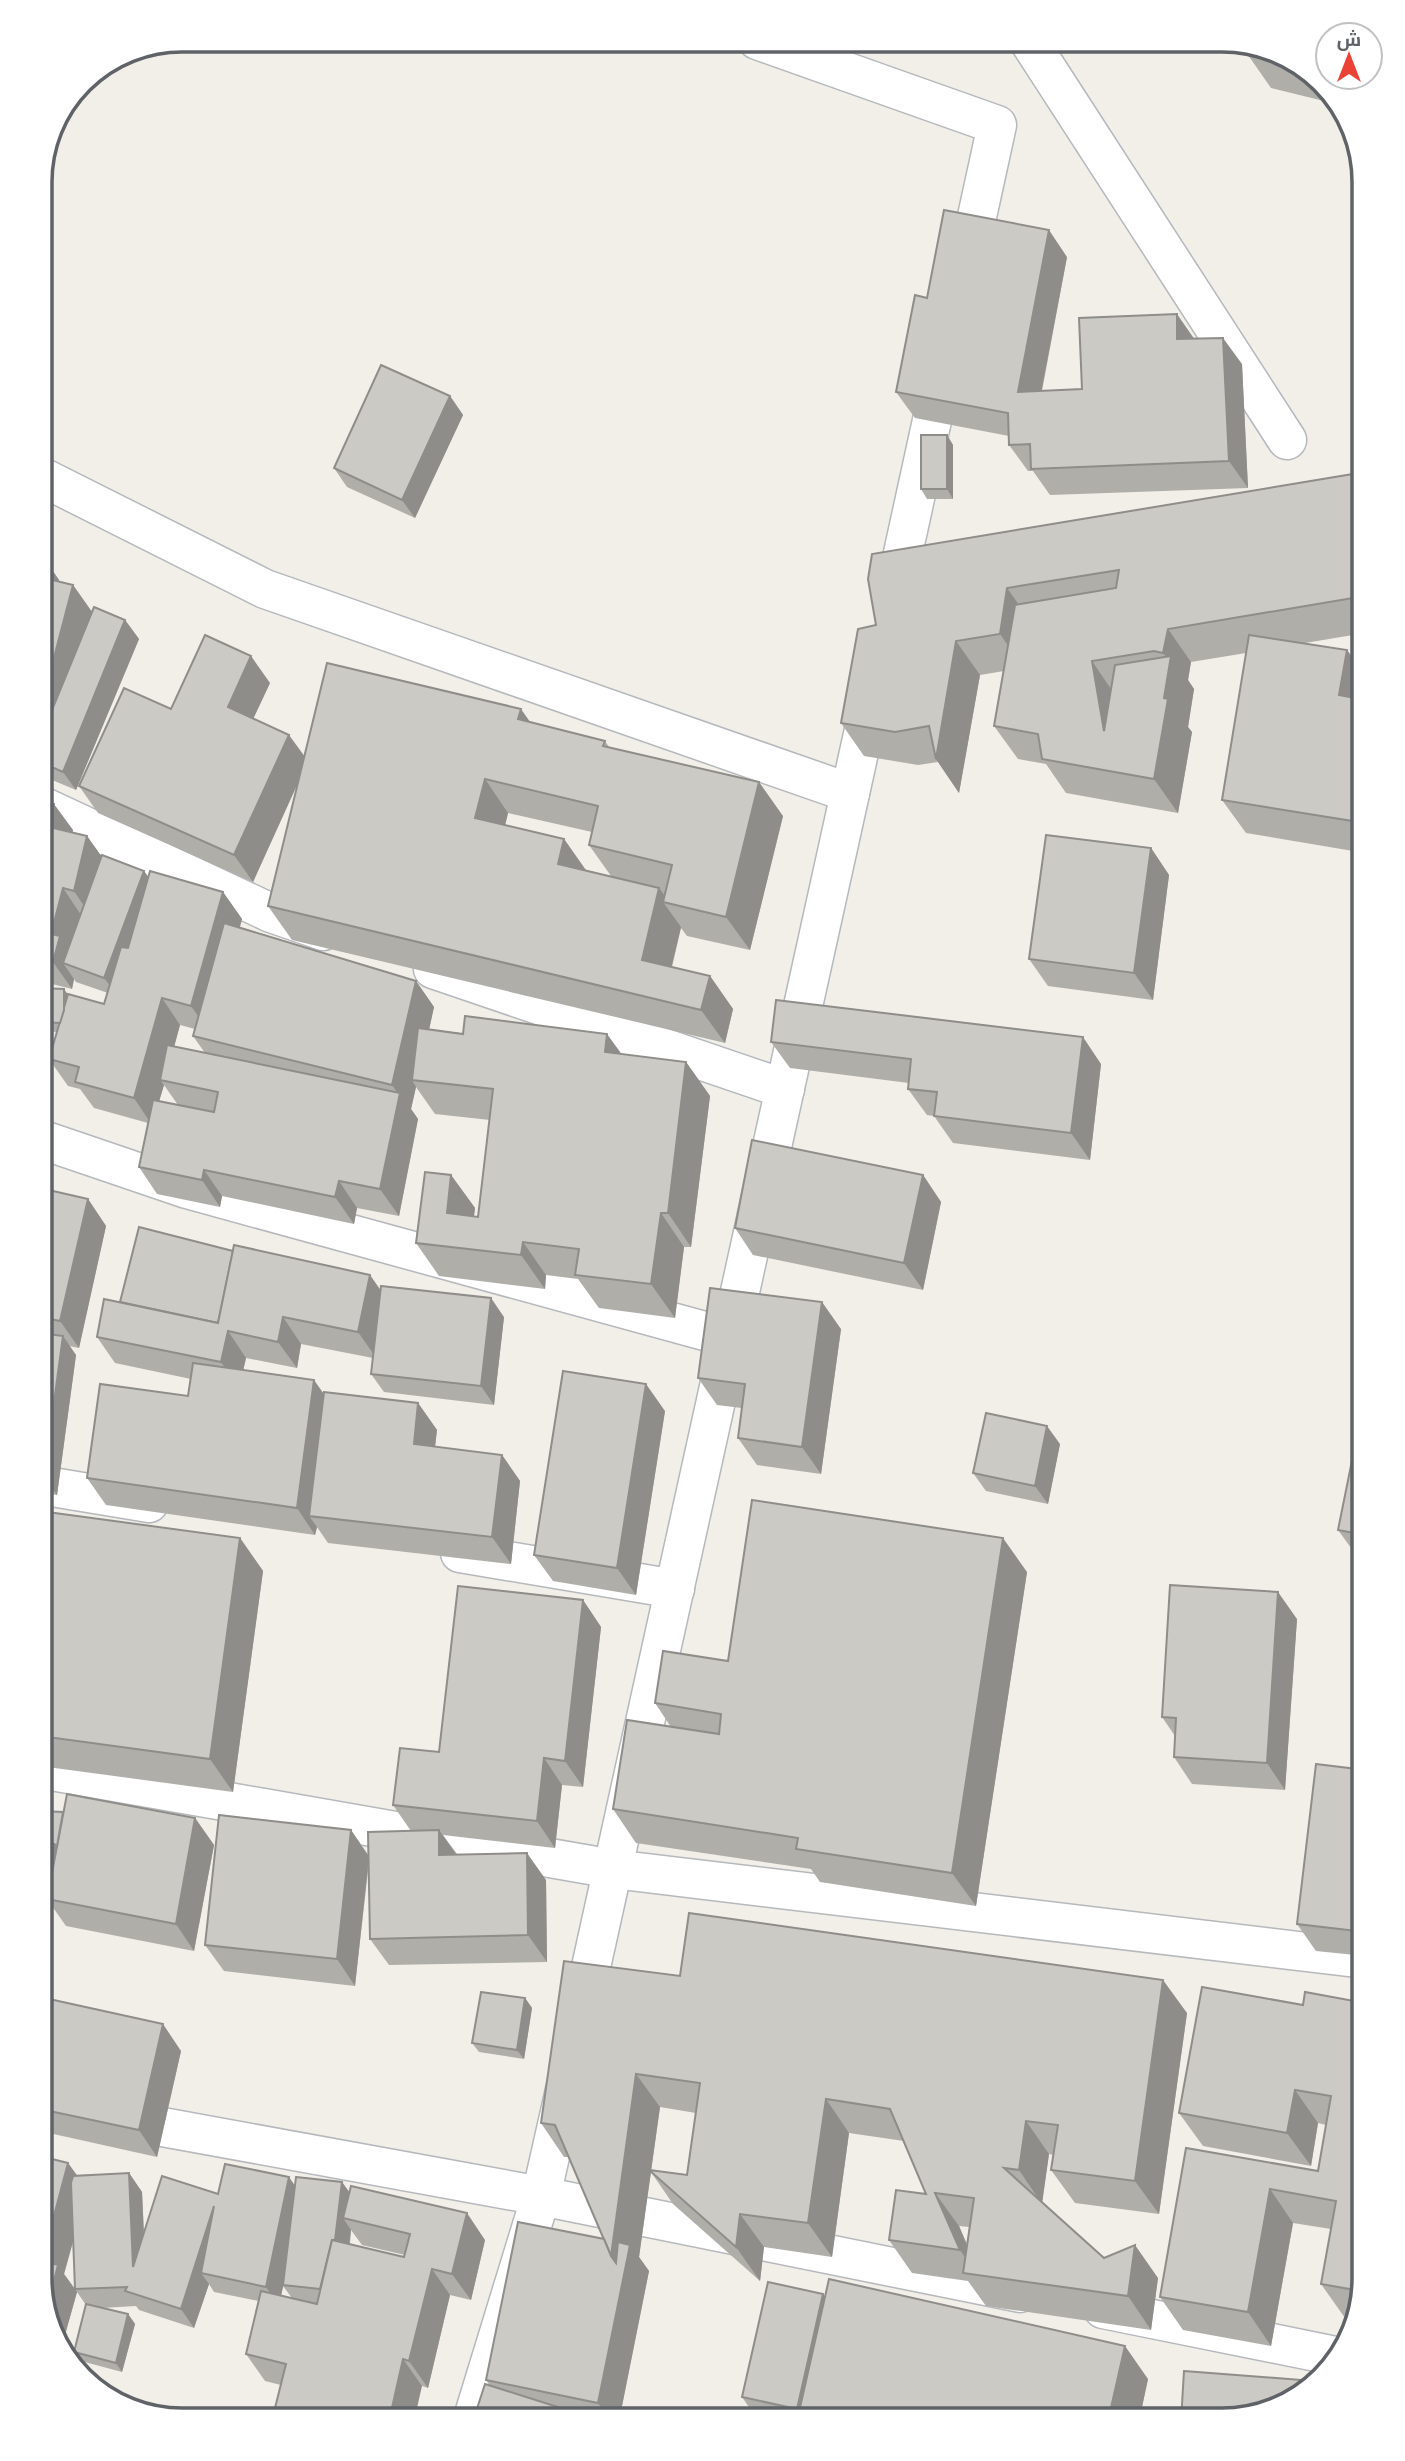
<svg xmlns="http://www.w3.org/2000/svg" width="1405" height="2461" viewBox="0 0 1405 2461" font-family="'PT Sans',Cairo,sans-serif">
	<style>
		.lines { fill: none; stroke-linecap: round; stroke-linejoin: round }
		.minor-casing { stroke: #b5b8bc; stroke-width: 41 }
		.minor { stroke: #fff; stroke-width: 38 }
		.wall { fill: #afaea9; fill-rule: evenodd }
		.shaded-wall { fill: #8f8d8a }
		.building { fill: #cccac5; stroke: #8f8d8a; stroke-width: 2 }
		.rim { fill: none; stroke: #5f6368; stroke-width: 3.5 }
	</style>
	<rect width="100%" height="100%" fill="#f1efe8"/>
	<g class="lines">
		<defs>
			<g id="minor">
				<polyline points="757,40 997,125 966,267"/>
				<polyline points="1029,41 1287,440"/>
				<polyline points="40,476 265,589 850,793"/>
				<polyline points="893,599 943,370"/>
				<polyline points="40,805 271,913 323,931"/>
				<polyline points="433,969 785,1089"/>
				<polyline points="40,1139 187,1189 730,1338"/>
				<polyline points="40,1485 149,1503"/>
				<polyline points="460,1553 675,1589"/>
				<polyline points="40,1769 613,1869 1365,1959"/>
				<polyline points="580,2017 871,698"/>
				<polyline points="113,2118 541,2196 1020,2293"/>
				<polyline points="1103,2309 1341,2357"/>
				<polyline points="472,2421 541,2196 565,2090"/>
			</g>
		</defs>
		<use href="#minor" class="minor-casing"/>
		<use href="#minor" class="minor"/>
	</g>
	<g class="wall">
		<polygon points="1248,55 1302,64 1336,104 1271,88"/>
		<polygon points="1067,257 1042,391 1082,389 1194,339 1242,364 1248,488 1050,495 1033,471 1028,471 1009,445 1009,436 915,418 896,392 927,298"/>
		<polygon points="450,396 463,415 415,518 347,487 334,468"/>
		<polygon points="947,435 953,445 953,499 927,499 921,489"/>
		<polygon points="1365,472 1365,633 1305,643 1347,650 1365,676 1365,853 1246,833 1222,800 1246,653 1191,662 1188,680 1194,689 1188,727 1192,732 1178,813 1066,793 1046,764 1018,759 994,726 1004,671 980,675 959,793 938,762 918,765 864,756 841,723 876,625"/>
		<polygon points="40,559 46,561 59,580 58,581 73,585 92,612 91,616 125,620 139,639 76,790 45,777 40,771"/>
		<path d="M270 683 253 719 304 756 530 722 605 741 609 747 783 816 750 950 687 936 681 928 672 967 710 976 733 1009 725 1043 292 940 268 906 298 782 253 882 98 813 79 786 171 709ZM508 813 592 832 589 845 611 876 586 870 564 839 505 825Z"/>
		<path d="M40 800 73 830 72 833 87 836 102 857 144 871 148 877 223 892 242 919 240 927 416 981 434 1007 429 1029 686 1062 710 1096 691 1247H684L675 1318 599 1308 578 1279 546 1275 545 1289 439 1276 416 1243 451 1175 475 1208 474 1216 478 1217 490 1120 435 1114 416 1087 411 1109 418 1119 399 1216 357 1208 354 1224 222 1196 220 1207 157 1194 139 1167 148 1123 94 1108 80 1089 68 1086 49 1059 57 1032 40 1031V988L104 1004 108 993 76 982 74 979 72 989 40 981ZM180 1025 195 1029 193 1036 205 1053 174 1046ZM164 1085 178 1105 159 1101Z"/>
		<polygon points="1151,848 1169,875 1153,1000 1048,986 1029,959"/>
		<polygon points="771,1042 1101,1064 1090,1160 953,1143 934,1116 927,1115 908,1089 909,1083 790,1068"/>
		<polygon points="923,1175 941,1202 923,1290 753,1255 735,1228"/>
		<polygon points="40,1188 88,1199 106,1226 79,1348 69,1346 76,1355 57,1495 40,1493"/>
		<polygon points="380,1289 504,1317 494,1405 384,1392 371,1374 373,1358 301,1344 297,1368 246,1358 243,1370 324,1394 418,1403 437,1430 435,1447 502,1455 520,1481 511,1564 328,1543 317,1527 315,1535 106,1505 87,1478 188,1396 191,1379 115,1363 97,1337 120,1302"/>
		<polygon points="841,1329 821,1474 757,1465 738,1438 742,1408 717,1405 698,1378"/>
		<polygon points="1365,1406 1365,1564 1362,1563 1338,1530"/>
		<polygon points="665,1411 636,1595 553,1581 534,1555"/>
		<polygon points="1060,1444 1048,1504 986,1491 973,1473"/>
		<polygon points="40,1511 240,1538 263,1571 233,1792 40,1766"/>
		<polygon points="1027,1572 976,1906 820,1882 811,1869 636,1843 613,1809 671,1727 655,1703 728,1661"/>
		<polygon points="583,1600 601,1627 583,1787 562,1785 555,1848 443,1835 457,1854 546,1880 547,1962 389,1965 370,1939 369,1862 355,1986 224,1971 205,1945 351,1830 369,1856 411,1831 393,1805 439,1752"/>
		<polygon points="1297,1619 1285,1790 1192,1784 1174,1757 1175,1736 1162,1717"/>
		<polygon points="1365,1770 1365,1956 1316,1951 1297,1924"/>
		<polygon points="40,1811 195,1818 214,1845 194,1951 66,1926 47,1899 48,1895 40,1894"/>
		<path d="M680 1976 1187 2013 1159 2214 1075 2203 1051 2170 1054 2155 1049 2154 1042 2202 1104 2258 1158 2278 1151 2330 986 2306 968 2281 912 2273 889 2240 926 2194 904 2141 849 2133 832 2257 764 2247 760 2281 673 2204 651 2172 639 2257 649 2271 619 2421H473L490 2386 486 2380 604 2239 569 2157H564L541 2123ZM660 2107 696 2113 687 2175 651 2171ZM959 2226 969 2227 967 2245Z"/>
		<polygon points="40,1997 181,2051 157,2157 40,2131"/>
		<polygon points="525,1998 532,2008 524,2059 479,2052 472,2043"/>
		<polygon points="1365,2003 1365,2279 1353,2319 1345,2318 1321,2284 1331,2229 1293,2223 1271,2346 1183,2330 1160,2297 1186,2148 1318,2171 1326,2125 1318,2123 1311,2166 1203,2146 1179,2113 1303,2005"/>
		<path d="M68 2163 77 2175 129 2173 142 2192 144 2233 218 2194 342 2182 349 2192 485 2240 471 2300 450 2295 428 2388 422 2386 281 2385 265 2381 246 2354 259 2301 214 2292 209 2284 194 2328 139 2310 136 2306 102 2308 128 2314 135 2324 122 2372 81 2361 74 2352 86 2305 77 2292 61 2349 55 2341ZM351 2230 362 2245 405 2255 404 2257 350 2244ZM73 2242 75 2289 64 2274ZM283 2286 292 2298 281 2295Z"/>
		<polygon points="825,2297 1148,2379 1139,2421 777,2421 755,2416 742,2397"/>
	</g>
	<g class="shaded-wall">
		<polygon points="1049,230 1067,257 1036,419 1018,392"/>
		<polygon points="1177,314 1195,340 1177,339"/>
		<polygon points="1223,338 1242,364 1248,488 1229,461"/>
		<polygon points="450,396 463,415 415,518 402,500"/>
		<polygon points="947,435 953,445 953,499 947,489"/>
		<polygon points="46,561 59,580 40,621 40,573"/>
		<polygon points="73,585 92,612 52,766 40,750 40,711"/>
		<polygon points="1007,588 1031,622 1023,667 1000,634"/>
		<polygon points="125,620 139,639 76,790 63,772"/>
		<polygon points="1168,629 1191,662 1188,680 1194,689 1188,727 1192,732 1178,813 1154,779 1164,698 1170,662 1163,653"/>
		<polygon points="956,641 980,675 959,793 936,759"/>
		<polygon points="1347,650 1365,676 1365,714 1339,695"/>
		<polygon points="251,656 270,683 246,734 228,707"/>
		<polygon points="1092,661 1115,695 1104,731"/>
		<polygon points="521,709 544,742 518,719"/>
		<polygon points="289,735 308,761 253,882 234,855"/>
		<polygon points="485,779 508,813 499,851 475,818"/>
		<polygon points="759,782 783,816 750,950 726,917"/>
		<polygon points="54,804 73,830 67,854 49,827"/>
		<polygon points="87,836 106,863 92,918 74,891"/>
		<polygon points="564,839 587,872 558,864"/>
		<polygon points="1151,848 1169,875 1153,1000 1134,973"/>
		<polygon points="144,871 157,889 118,996 104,978"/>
		<polygon points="63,888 81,915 63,963 74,979 72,989 53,962 51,934"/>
		<polygon points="659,888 671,904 663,902 681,927 665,994 642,960"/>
		<polygon points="223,892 242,919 210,1033 191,1006"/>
		<polygon points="710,976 733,1009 725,1043 701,1010"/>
		<polygon points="416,981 434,1007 418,1081 412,1080 416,1087 411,1109 418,1119 399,1216 380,1189 399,1095 392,1085"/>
		<polygon points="64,989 71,999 63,1023"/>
		<polygon points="162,998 180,1025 165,1081 160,1080 164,1085 152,1125 134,1098"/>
		<polygon points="607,1034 631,1067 605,1052"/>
		<polygon points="1083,1037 1101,1064 1090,1160 1071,1133"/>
		<polygon points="686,1062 710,1096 691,1247 668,1213"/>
		<polygon points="204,1170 222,1196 220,1207 202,1180"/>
		<polygon points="451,1175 475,1208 470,1246 447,1213"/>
		<polygon points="923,1175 941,1202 923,1290 904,1263"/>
		<polygon points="339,1181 357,1208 354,1224 335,1197"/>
		<polygon points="88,1199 106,1226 79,1348 60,1321"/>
		<polygon points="661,1213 684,1247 675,1318 651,1284"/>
		<polygon points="523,1242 546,1275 545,1289 521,1255"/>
		<polygon points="370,1275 389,1302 377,1359 358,1332"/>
		<polygon points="491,1298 504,1317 494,1405 481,1386"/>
		<polygon points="822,1302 841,1329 821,1474 802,1447"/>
		<polygon points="283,1317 301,1344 297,1368 278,1342"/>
		<polygon points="228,1331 246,1358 239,1389 221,1362"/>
		<polygon points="63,1336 76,1355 57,1495 44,1476"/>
		<polygon points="314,1380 333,1407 309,1516 317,1527 315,1535 297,1508"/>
		<polygon points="646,1384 665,1411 636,1595 617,1568"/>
		<polygon points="418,1403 437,1430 432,1471 414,1444"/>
		<polygon points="1047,1426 1060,1444 1048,1504 1035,1486"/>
		<polygon points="502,1455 520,1481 511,1564 492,1537"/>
		<polygon points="240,1538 263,1571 233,1792 210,1759"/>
		<polygon points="1003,1538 1027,1572 976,1906 952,1873"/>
		<polygon points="1278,1592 1297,1619 1285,1790 1267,1763"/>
		<polygon points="583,1600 601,1627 583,1787 565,1761"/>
		<polygon points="544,1758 562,1785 555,1848 537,1821"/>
		<polygon points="195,1818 214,1845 194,1951 176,1924"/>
		<polygon points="351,1830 369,1857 355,1986 337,1959"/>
		<polygon points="439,1830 458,1857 439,1855"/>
		<polygon points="54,1844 67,1863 62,1898 49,1879"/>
		<polygon points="527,1853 546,1880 547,1962 528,1935"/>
		<polygon points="1163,1980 1187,2013 1159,2214 1135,2181"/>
		<polygon points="525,1998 532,2008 524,2059 517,2050"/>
		<polygon points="163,2024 181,2051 157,2157 139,2130"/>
		<polygon points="636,2074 660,2107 639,2257 649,2271 619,2421 611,2421 598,2403 611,2256"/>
		<polygon points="1295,2090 1318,2123 1311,2166 1287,2133"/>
		<polygon points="826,2099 849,2133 832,2257 808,2223"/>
		<polygon points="1026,2121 1049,2154 1042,2204 1019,2170"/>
		<polygon points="68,2163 87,2190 64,2274 77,2292 61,2349 55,2341 47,2307 42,2261"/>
		<polygon points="129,2173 142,2192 146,2285 133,2267"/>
		<polygon points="289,2177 302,2196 279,2306 266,2287"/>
		<polygon points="342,2182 355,2200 343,2218 351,2230 341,2309 328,2290"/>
		<polygon points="1270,2189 1293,2223 1271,2346 1248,2312"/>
		<polygon points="935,2193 959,2226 980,2275 977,2275 960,2250"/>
		<polygon points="214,2206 201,2273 209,2284 194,2328 181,2309"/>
		<polygon points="467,2213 485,2240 471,2300 452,2274"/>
		<polygon points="740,2214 764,2247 760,2281 736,2247"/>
		<polygon points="1135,2245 1158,2278 1151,2330 1128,2296"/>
		<polygon points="432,2269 450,2295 428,2388 409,2361"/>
		<polygon points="823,2294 836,2312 805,2421 797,2409"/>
		<polygon points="128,2314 135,2324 122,2372 116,2363"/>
		<polygon points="1125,2346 1148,2379 1139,2421 1108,2421"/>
		<polygon points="403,2359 422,2386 414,2421 389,2421"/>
	</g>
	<g class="building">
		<polygon points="1250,47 1302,64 1305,69 1248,55"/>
		<polygon points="944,210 1049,230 1018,392 1082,389 1079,318 1177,314 1177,339 1223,338 1229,461 1031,469 1030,444 1009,445 1008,413 896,392 915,295 927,298"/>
		<polygon points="381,365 450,396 402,500 334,468"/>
		<rect x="921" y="435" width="26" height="54"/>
		<polygon points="1365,472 1365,596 1168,629 1163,653 1154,651 1092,661 1104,731 1115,665 1171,656 1164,698 1168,699 1154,779 1042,759 1038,734 994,726 1015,605 1116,588 1119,570 1007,588 1000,634 956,641 936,759 929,726 895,732 841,723 858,629 876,625 868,579 872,554"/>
		<polygon points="40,559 46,561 40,573"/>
		<polygon points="40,577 73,585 40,711"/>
		<polygon points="94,607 125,620 63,772 40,762 40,741 43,732"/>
		<polygon points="205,635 251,656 228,707 289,735 234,855 79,786 124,688 171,709"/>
		<polygon points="1249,635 1347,650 1339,695 1365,700 1365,823 1222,800"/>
		<polygon points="327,663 521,709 518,719 605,741 603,746 759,782 726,917 663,902 672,865 589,845 598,806 485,779 475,818 564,839 558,864 659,888 642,960 710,976 701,1010 268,906"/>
		<polygon points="40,800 54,804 49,827 87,836 74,891 63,888 51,934 60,936 53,962 40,959"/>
		<polygon points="1046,835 1151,848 1134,973 1029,959"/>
		<polygon points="102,855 144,871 104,978 63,963"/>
		<polygon points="150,871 223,892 191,1006 162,998 134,1098 75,1082 79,1067 49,1059 68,994 104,1004 121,947 128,948"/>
		<polygon points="224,923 416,981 392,1085 193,1036"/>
		<polygon points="40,988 64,989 64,1010 60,1023 40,1022"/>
		<polygon points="776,1000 1083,1037 1071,1133 934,1116 937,1092 908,1089 911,1059 771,1042"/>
		<polygon points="465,1016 607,1034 605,1052 686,1062 668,1213 661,1213 651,1284 575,1275 579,1249 523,1242 521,1255 416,1243 425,1172 451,1175 447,1213 478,1217 493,1089 412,1080 418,1028 463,1034"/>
		<polygon points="167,1045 400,1093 380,1189 339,1181 335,1197 204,1170 202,1180 139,1167 153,1100 214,1112 218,1092 160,1080"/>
		<polygon points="752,1140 923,1175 904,1263 735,1228"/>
		<polygon points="40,1188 88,1199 60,1321 40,1317"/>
		<polygon points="139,1227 233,1251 218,1323 120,1302"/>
		<polygon points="234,1245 370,1275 358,1332 283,1317 278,1342 228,1331 221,1362 97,1337 104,1299 218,1323"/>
		<polygon points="381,1286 491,1298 481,1386 371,1374"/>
		<polygon points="710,1288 822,1302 802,1447 738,1438 745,1384 698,1378"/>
		<polygon points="40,1333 63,1336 44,1476 40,1476"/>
		<polygon points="193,1363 314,1380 297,1508 87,1478 100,1384 188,1396"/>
		<polygon points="563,1371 646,1384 617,1568 534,1555"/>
		<polygon points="324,1392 418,1403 414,1444 502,1455 492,1537 309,1516"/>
		<polygon points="1363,1406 1365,1406 1365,1535 1338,1530"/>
		<polygon points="986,1413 1047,1426 1035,1486 973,1473"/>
		<polygon points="752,1500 1003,1538 952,1873 796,1849 798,1838 613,1809 627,1720 719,1734 721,1714 655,1703 663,1651 728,1661"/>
		<polygon points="40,1511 240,1538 210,1759 40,1736"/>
		<polygon points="1170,1585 1278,1592 1267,1763 1174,1757 1176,1718 1162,1717"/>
		<polygon points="458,1586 583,1600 565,1761 544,1758 537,1821 393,1805 400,1748 439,1752"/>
		<polygon points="1316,1764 1365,1770 1365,1932 1297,1924"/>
		<polygon points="67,1794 195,1818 176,1924 47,1899"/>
		<polygon points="40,1811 63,1812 57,1846 54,1844 40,1842"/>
		<polygon points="219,1815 351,1830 337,1959 205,1945"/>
		<polygon points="439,1830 439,1855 527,1853 528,1935 370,1939 368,1832"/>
		<polygon points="40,1842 54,1844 49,1879 40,1878"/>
		<polygon points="689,1913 1163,1980 1135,2181 1051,2170 1058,2125 1026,2121 1019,2170 1004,2168 1104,2258 1135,2245 1128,2296 963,2273 974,2198 935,2193 960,2250 889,2240 896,2190 926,2194 890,2109 826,2099 808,2223 740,2214 736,2247 649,2170 687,2175 700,2083 636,2074 611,2256 555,2125 541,2123 564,1961 680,1976"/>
		<polygon points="1202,1987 1303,2005 1305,1992 1365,2003 1365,2279 1361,2291 1321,2284 1336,2201 1270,2189 1248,2312 1160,2297 1186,2148 1318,2171 1331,2096 1295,2090 1287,2133 1179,2113"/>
		<polygon points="481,1992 525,1998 517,2050 472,2043"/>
		<polygon points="40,1997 163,2024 139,2130 40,2109"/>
		<polygon points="40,2156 68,2163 42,2261 58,2265 47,2307 40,2278"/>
		<polygon points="225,2164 289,2177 266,2287 201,2273 214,2206 181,2309 125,2291 127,2287 75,2289 71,2183 73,2176 129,2173 133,2267 162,2176 218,2194"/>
		<polygon points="296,2177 342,2182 335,2240 332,2240 320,2289 283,2285"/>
		<polygon points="351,2186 467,2213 452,2274 432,2269 409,2361 403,2359 389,2421 272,2420 286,2364 246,2354 261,2291 317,2304 332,2240 404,2257 410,2234 343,2218"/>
		<polygon points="518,2222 604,2239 611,2256 616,2263 618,2242 630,2245 598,2403 486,2380"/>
		<polygon points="829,2279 1125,2346 1108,2421 797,2421"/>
		<polygon points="768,2282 823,2294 797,2409 742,2397"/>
		<polygon points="86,2304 128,2314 116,2363 74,2352"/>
		<polygon points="1184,2371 1314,2381 1285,2406 1222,2421 1181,2421"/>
		<polygon points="485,2384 586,2416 584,2421 473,2421"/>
		<polygon points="170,2409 196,2415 195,2420 174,2420 167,2418"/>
	</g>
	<path d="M0 0H1405V2461H0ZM182 52H1222A130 130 0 0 1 1352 182V2278A130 130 0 0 1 1222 2408H182A130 130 0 0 1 52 2278V182A130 130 0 0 1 182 52Z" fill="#fff" fill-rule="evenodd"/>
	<path class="rim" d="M182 52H1222A130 130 0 0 1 1352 182V2278A130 130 0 0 1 1222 2408H182A130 130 0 0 1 52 2278V182A130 130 0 0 1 182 52Z"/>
	<g transform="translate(1349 56)"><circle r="33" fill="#ffffff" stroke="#bfc1c3" stroke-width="2"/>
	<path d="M0-5L12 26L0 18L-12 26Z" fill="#ea4335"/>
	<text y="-10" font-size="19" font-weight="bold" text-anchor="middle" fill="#5f6368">ش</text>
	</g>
</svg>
